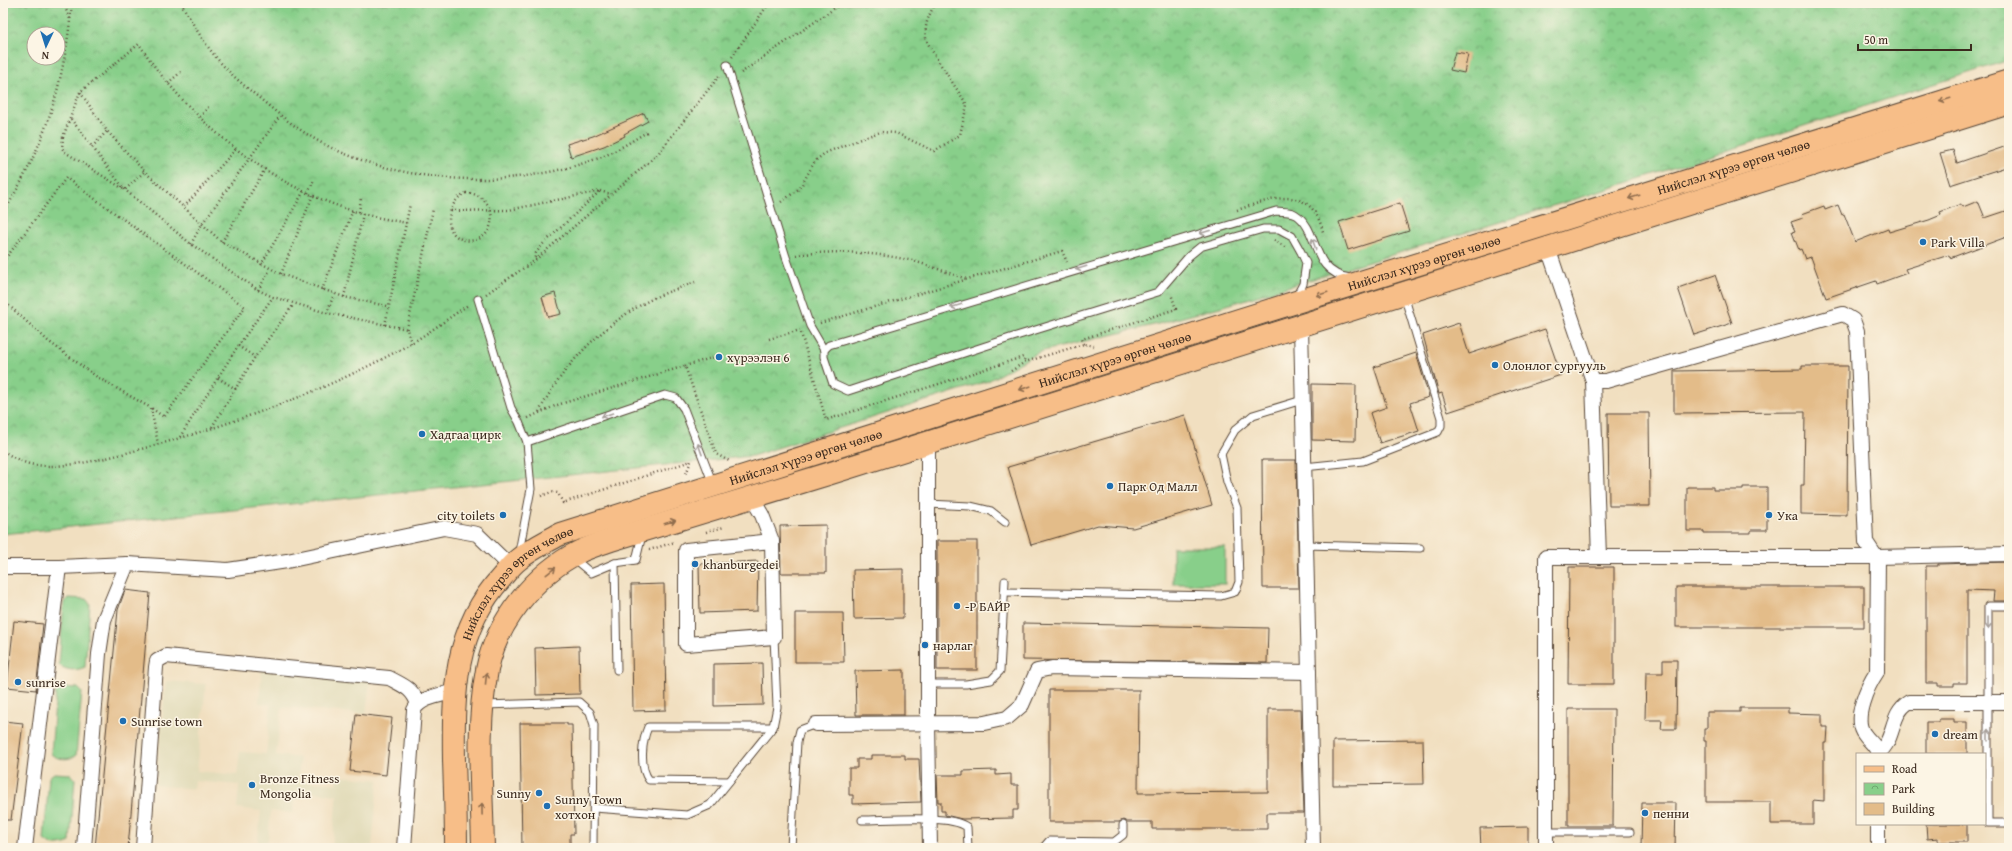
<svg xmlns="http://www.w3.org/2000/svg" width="2012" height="851" viewBox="0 0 2012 851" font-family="'Gentium Book Plus',serif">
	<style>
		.built { fill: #e2dcba }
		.grass { fill: #88cf8a; stroke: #627c54 }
		.park { fill: url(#park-crowns); stroke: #627c54; fill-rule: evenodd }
		.building { fill: #e3bc89 }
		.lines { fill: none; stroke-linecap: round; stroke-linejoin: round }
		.service-casing { stroke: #564536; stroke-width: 9 }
		.minor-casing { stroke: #564536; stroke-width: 16 }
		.primary-casing { stroke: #564536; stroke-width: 24 }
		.path { stroke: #564536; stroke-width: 2.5; stroke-dasharray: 1 3; stroke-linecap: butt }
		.service { stroke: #fff; stroke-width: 7 }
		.minor { stroke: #fff; stroke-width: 14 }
		.primary { stroke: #f7be88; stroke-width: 22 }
		.oneway { stroke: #906d4e }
		.oneway2 { stroke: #a79f9a }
		.poi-dot { fill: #1f6fb2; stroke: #fcf5e5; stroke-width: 1.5 }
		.labels { text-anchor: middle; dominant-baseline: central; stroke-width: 3; stroke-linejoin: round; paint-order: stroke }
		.street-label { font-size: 13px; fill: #3b2a1e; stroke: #fcf5e5 }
		.poi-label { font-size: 13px; fill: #3b2a1e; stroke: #fcf5e5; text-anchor: start }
	</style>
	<defs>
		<pattern id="park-crowns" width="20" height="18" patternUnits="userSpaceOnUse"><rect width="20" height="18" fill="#88cf8a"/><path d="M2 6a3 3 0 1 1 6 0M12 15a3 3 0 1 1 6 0" fill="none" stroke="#70a870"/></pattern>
	</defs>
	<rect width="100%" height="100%" fill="#fcf5e5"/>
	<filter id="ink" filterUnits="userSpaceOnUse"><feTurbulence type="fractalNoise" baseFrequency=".025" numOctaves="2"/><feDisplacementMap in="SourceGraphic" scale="8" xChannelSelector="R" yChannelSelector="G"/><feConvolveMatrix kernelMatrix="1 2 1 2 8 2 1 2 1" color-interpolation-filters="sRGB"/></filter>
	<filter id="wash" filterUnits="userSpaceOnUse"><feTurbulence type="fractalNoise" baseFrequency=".012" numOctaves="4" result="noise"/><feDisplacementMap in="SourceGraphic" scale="16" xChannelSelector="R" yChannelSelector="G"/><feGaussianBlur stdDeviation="0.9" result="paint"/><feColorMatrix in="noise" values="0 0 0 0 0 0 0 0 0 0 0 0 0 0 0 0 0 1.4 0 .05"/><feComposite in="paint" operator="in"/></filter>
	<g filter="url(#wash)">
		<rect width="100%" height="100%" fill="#f1dfc0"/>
		<polygon class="built" points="262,669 370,680 366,714 282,707 276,755 300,758 298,781 337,784 338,776 378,780 372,848 332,848 337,795 295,790 293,813 271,811 267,848 257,848 261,811 237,808 239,785 195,781 194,789 156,785 166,681 206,684 197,771 237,775 240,752 266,754 271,705 259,703"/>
		<g class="grass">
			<rect x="1173" y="547" width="52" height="37"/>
			<path d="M69 598 86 599 90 604 85 667C76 671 67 671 59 665L64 602Z"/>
			<path d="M61 687 78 688 82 692 76 756C68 760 58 760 51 754L56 690Z"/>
			<path d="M54 773 71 774 75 779 70 842C61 846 51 847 44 840L49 777Z"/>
		</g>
		<path class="park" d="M3 3H2009V60L1592 194 1234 303 1158 324 1039 352 988 381 752 456 3 534ZM34 34H58V58H34Z"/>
		<g id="blocks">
			<g class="building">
				<polygon points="1455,52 1468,54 1464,73 1450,70"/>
				<polygon points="644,113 648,121 624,134 625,136 604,146 571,157 567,144 593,136"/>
				<polygon points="2007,146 2009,152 2009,166 1950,185 1940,153 1953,150 1957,163"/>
				<polygon points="1978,201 1985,218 2009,210 2009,236 1950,258 1949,255 1905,269 1907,273 1877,284 1876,281 1826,298 1811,257 1805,259 1801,249 1799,250 1792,232 1795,231 1791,222 1803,218 1802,214 1824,206 1825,210 1838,205 1842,215 1844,214 1855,242 1888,229 1889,232 1929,220 1941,215 1940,212 1961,204 1963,207"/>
				<polygon points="1400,203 1409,231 1348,250 1339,222"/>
				<polygon points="1715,275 1732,323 1694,335 1678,288"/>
				<polygon points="555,293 561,314 548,317 542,297"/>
				<polygon points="1459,323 1469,354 1545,329 1561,375 1448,412 1442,393 1439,394 1423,335"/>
				<polygon points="1416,353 1429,397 1410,403 1419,431 1380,443 1370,413 1387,407 1374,367"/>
				<polygon points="1802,366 1848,366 1847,515 1801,514 1801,485 1804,485 1805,412 1674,413 1674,371 1802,369"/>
				<polygon points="1312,384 1356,385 1355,441 1312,440"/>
				<polygon points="1608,413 1649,413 1650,506 1609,506"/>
				<polygon points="1185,415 1212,505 1133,528 1098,525 1031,545 1008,467"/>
				<polygon points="1262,460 1296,460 1299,588 1263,588"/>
				<polygon points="1687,487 1713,487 1713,490 1743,490 1743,487 1767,487 1767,530 1751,530 1751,533 1704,533 1704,531 1687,531"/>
				<polygon points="826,525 826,573 781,573 780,526"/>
				<rect x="937" y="541" width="40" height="129"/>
				<polygon points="758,561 757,611 700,613 699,564"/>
				<polygon points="2009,562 2009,601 1993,601 1994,591 1967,590 1967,683 1954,683 1954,686 1938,686 1938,683 1926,683 1926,566 1938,566 1938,564"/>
				<polygon points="1569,567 1614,567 1614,684 1568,684"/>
				<polygon points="903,569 903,618 854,619 853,570"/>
				<polygon points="664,584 666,710 633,711 631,585"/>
				<rect x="1676" y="587" width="188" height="40"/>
				<polygon points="125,590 150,593 128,848 95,848 118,610"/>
				<polygon points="795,613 843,613 844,662 795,662"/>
				<polygon points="14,621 43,624 36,690 7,687"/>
				<polygon points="1023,623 1268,628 1267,663 1023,660"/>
				<polygon points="579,646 580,694 536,695 535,648"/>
				<polygon points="1663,660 1677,660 1676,729 1661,729 1662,720 1645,720 1646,673 1663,673"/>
				<polygon points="762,663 763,705 714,706 714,664"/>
				<polygon points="904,670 904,715 856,715 855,671"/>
				<polygon points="1049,690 1139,690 1138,793 1268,792 1268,709 1301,709 1304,813 1267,813 1267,829 1152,829 1152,822 1127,822 1123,820 1119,822 1049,822"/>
				<polygon points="1740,708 1788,708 1788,713 1822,714 1822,727 1828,727 1827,743 1824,743 1824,801 1813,800 1813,824 1771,824 1771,802 1706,802 1706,741 1704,741 1704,729 1707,729 1707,712 1740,712"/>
				<polygon points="1568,709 1614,709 1613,826 1568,826"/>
				<polygon points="356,714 392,718 386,775 350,771"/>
				<polygon points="1939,719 1954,719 1954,722 1967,722 1967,754 1926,754 1926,722 1939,722"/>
				<polygon points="3,721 23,723 11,820 3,820"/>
				<polygon points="520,723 567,723 567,725 572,725 574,834 570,834 570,848 522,848"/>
				<polygon points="1423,740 1424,784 1333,785 1333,741"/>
				<polygon points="871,755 905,755 905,759 919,759 921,802 853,804 853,795 849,795 849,768 857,768 857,759 871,759"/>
				<polygon points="996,770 996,775 1011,774 1011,785 1018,785 1018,810 1013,810 1013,818 962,819 945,815 945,811 941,811 941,802 938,802 937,775 963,775 963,771"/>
				<polygon points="1642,803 1676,803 1675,848 1641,848"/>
				<polygon points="1926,824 1967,824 1967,842 1938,842 1938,838 1927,839"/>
				<polygon points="1528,827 1528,848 1481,848 1480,828"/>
			</g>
		</g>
	</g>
	<g filter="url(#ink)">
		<use href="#blocks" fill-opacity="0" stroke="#564536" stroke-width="1"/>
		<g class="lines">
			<defs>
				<g id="service">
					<polyline points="727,65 786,257 810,326 824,350"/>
					<path d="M1296 297 1303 284 1306 263 1301 252 1292 236 1279 229H1263L1200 247 1189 256 1158 292 1013 337 848 391 833 384 824 357V350L829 345 1276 211C1282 212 1290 211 1295 214 1321 230 1309 272 1350 278"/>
					<polyline points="478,299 511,408 519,422 527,442 531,489 519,552"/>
					<polyline points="527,442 665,395 676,398 684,409 713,484"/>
					<polyline points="1304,467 1363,461 1438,432 1441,426 1441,418 1404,295"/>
					<polyline points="928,504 970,506 991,511 1005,522"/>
					<polyline points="1306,545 1420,548"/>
					<polyline points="573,558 591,573 615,563 636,560 642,535"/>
					<polyline points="615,563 617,670"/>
					<polyline points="1004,592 1221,596 1235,592 1239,582 1237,508 1227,482 1221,454 1235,430 1253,415 1302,400"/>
					<polyline points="2009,606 1988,606 1988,823 2009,823"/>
					<polyline points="928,684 966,684 991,680 1000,671 1005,581"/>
					<polyline points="485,705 579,702 590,712 594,725 593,848"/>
					<path d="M729 781 649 780C639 767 642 741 648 727H773"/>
					<polyline points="594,808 687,815 710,805 773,727 777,707 774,637"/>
					<path d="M862 820C886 820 950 814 967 827L968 848"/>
					<polyline points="1546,832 1630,832"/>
					<polyline points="791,848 797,742 800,730 816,724"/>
					<polyline points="1043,848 1049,841 1114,842 1123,835 1123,825"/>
				</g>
				<g id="minor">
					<polyline points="1548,248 1593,381 1606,381 1843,314 1853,320 1857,331 1866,542 1876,557"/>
					<polyline points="1301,326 1313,848"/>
					<polyline points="1593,381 1599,557"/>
					<polyline points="928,443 928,723 930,848"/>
					<polyline points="752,498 762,515 772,541 774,637 686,644 686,550 772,541"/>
					<polyline points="3,567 59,567"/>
					<polyline points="816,724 984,723 1007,718 1022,705 1037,671 1052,668 1309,672"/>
					<path d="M1878 753C1896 740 1889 714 1909 702H2009"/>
					<path d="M1878 754C1876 744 1869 742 1864 734 1852 719 1868 685 1877 672L1878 557"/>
					<polyline points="1878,824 1878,848"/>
					<polyline points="25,848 59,567 127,564 228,570 287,561 444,528 477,534 511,567"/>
					<polyline points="84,848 99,654 104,620 127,564"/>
					<path d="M143 848 156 667 157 661 166 656 389 678C404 686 412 688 418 704"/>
					<path d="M404 848 414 710C420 697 443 695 455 691"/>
					<polyline points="1546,848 1546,557 1876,557 2009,554"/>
				</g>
				<g id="primary">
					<path id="s1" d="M456 848C456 819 455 789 454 760 453 693 454 629 502 577 507 571 512 564 519 559 531 549 546 542 560 534L1293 303 2009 81"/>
					<path d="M483 848C482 789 476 728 487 670 496 622 536 573 579 552 589 547 600 544 611 540L828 474 2009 103"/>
				</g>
			</defs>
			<use href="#service" class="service-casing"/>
			<use href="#minor" class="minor-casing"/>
			<use href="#primary" class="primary-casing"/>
			<g class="path">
				<polyline points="63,3 70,19"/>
				<polyline points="118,3 123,3"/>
				<path d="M181 3C191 21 202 40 215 56 227 71 242 84 257 96 277 113 297 129 320 142 400 185 508 190 593 160 613 154 631 141 649 131"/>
				<polyline points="1941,3 1942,7"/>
				<polyline points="732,57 769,3"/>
				<polyline points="741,73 842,3"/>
				<polyline points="168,83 181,72"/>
				<polyline points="80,92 63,137 62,148 65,152 125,190 144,172"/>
				<polyline points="200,117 209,106"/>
				<polyline points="71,119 125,190 191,244 258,290 273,297 327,313 407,329 411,343"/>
				<polyline points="92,147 107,131"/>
				<polyline points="600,191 610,194"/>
				<polyline points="308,193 314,180"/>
				<path d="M466 193C484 193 496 210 490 227 485 242 464 245 454 234 443 222 452 198 466 193Z"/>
				<path d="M781 202 800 188 815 161 825 153 868 136 881 132 896 133 934 151 960 135 967 105C960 93 928 48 926 38 924 26 929 13 936 3"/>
				<polyline points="184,207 236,149"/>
				<path d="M1237 210C1271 199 1311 182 1323 232"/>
				<polyline points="451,211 509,210 600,191 542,245 536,253 534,260"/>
				<polyline points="359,212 361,198"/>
				<path d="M3 214C20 185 36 155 47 123 61 85 68 43 72 3"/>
				<polyline points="1274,240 1285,247"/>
				<polyline points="222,242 265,169"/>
				<polyline points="191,244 202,224 280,116"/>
				<path d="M796 255C834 250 872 252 909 260 929 265 948 273 967 279"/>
				<polyline points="3,262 66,178 245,307 164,417 151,408"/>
				<polyline points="261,265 304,191"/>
				<polyline points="281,274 313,195"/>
				<polyline points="258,290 270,270"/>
				<polyline points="322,290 353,210"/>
				<polyline points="486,294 534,261 657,155 719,76"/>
				<polyline points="344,297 363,214"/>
				<polyline points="3,300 48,341 97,377 151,408 158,444"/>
				<path d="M387 306 344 297 281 274 222 242 145 172 107 131 80 92 139 44C148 57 157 71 168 83 218 143 288 194 364 214 378 218 392 220 406 223"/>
				<polyline points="327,313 334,294"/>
				<polyline points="820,323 1062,251 1067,262"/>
				<polyline points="385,325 410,204"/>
				<polyline points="407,329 433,209"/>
				<polyline points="801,333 826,420 1023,357 1025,362"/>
				<polyline points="769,339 800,330"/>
				<polyline points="1084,344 1082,339 1176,309 1171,294"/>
				<polyline points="238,346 255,357"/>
				<polyline points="685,366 718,356"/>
				<polyline points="1011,371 1025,362 1084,344 1094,346"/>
				<polyline points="218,378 236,389"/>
				<path d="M539 412C564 363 607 320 658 296 670 291 683 287 695 282"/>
				<polyline points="528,418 557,405 685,366 716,454 729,461"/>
				<polyline points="212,427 255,357 294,304"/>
				<polyline points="180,437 238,346 273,297"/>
				<path d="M3 451C13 457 24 464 36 465 68 470 118 455 149 447 239 422 329 390 410 344 430 332 449 318 468 305"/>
				<polyline points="541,496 552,492 558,493 563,503 691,461 686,474"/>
				<polyline points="706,532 724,527"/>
				<polyline points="649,550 675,542"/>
			</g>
			<use href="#service" class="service"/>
			<use href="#minor" class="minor"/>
			<use href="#primary" class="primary"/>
		</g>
		<defs><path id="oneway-shaft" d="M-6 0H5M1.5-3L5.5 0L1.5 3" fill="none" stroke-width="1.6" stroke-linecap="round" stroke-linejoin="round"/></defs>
		<g class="oneway">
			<use href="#oneway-shaft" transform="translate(1945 100) rotate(163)"/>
			<use href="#oneway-shaft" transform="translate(1634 197) rotate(163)"/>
			<use href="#oneway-shaft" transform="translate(1322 294) rotate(163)"/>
			<use href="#oneway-shaft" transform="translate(1025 388) rotate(162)"/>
			<use href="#oneway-shaft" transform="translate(670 522) rotate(-16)"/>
			<use href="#oneway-shaft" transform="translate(551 571) rotate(-38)"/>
			<use href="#oneway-shaft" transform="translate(486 679) rotate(-84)"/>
			<use href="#oneway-shaft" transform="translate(482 809) rotate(-91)"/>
		</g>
		<g class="oneway2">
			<use href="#oneway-shaft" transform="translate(1205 232) rotate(163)"/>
			<use href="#oneway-shaft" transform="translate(1314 244) rotate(-109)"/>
			<use href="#oneway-shaft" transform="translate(1081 268) rotate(163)"/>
			<use href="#oneway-shaft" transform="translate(956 306) rotate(163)"/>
			<use href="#oneway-shaft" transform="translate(607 415) rotate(161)"/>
			<use href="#oneway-shaft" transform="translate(700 449) rotate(-110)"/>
			<use href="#oneway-shaft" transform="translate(1988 623) rotate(90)"/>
			<use href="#oneway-shaft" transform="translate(1988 735) rotate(-90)"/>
		</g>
	</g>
	<g class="poi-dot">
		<circle cx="1923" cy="242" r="4"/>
		<circle cx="719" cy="357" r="4"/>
		<circle cx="1495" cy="365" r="4"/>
		<circle cx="422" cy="434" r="4"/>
		<circle cx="1110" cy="486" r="4"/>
		<circle cx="503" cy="515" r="4"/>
		<circle cx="1769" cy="515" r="4"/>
		<circle cx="695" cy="564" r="4"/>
		<circle cx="957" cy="606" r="4"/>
		<circle cx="925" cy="645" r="4"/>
		<circle cx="18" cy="682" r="4"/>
		<circle cx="123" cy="721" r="4"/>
		<circle cx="1935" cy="734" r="4"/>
		<circle cx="252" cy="785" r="4"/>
		<circle cx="539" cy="793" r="4"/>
		<circle cx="547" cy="806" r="4"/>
		<circle cx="1645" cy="813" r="4"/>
	</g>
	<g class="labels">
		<g class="street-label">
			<text stroke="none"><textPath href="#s1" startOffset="1585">Нийслэл хүрээ өргөн чөлөө</textPath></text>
			<text stroke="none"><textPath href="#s1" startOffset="1261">Нийслэл хүрээ өргөн чөлөө</textPath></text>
			<text stroke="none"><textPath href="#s1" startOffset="937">Нийслэл хүрээ өргөн чөлөө</textPath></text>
			<text stroke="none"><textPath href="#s1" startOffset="613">Нийслэл хүрээ өргөн чөлөө</textPath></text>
			<text stroke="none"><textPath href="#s1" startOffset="289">Нийслэл хүрээ өргөн чөлөө</textPath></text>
		</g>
		<g class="poi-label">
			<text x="1931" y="242">Park Villa</text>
			<text x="727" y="357">хүрээлэн 6</text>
			<text x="1503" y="365">Олонлог сургууль</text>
			<text x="430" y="434">Хадгаа цирк</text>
			<text x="1118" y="486">Парк Од Малл</text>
			<text x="495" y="515" text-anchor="end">city toilets</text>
			<text x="1777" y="515">Ука</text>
			<text x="703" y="564">khanburgedei</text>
			<text x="965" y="606">-Р БАЙР</text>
			<text x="933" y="645">нарлаг</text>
			<text x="26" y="682">sunrise</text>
			<text x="131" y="721">Sunrise town</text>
			<text x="1943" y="734">dream</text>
			<text x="260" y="778">Bronze Fitness<tspan x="260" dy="15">Mongolia</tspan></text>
			<text x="531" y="793" text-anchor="end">Sunny</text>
			<text x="555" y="799">Sunny Town<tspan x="555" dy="15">хотхон</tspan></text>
			<text x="1653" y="813">пенни</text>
		</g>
	</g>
	<rect width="2012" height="851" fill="none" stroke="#fcf5e5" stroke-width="16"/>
	<rect x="1856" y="753" width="130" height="72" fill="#fcf5e5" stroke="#afa495"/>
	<rect x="1864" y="766" width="20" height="6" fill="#f7be88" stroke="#afa495"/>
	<text x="1892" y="773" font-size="12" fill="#3b2a1e">Road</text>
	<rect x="1864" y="783" width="20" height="12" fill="url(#park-crowns)" stroke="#afa495"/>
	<text x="1892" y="793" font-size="12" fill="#3b2a1e">Park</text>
	<rect x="1864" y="803" width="20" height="12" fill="#e3bc89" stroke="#afa495"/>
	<text x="1892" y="813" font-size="12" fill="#3b2a1e">Building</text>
	<g transform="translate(46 46) rotate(184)"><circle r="19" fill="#fcf5e5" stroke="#afa495"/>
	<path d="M0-3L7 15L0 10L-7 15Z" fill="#1f6fb2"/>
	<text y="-6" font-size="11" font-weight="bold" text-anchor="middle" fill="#3b2a1e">N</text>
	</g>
	<path d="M1858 44v6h113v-6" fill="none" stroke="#3b2a1e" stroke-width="2"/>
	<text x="1864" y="44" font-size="12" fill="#3b2a1e" stroke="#fcf5e5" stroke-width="3" paint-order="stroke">50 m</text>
</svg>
